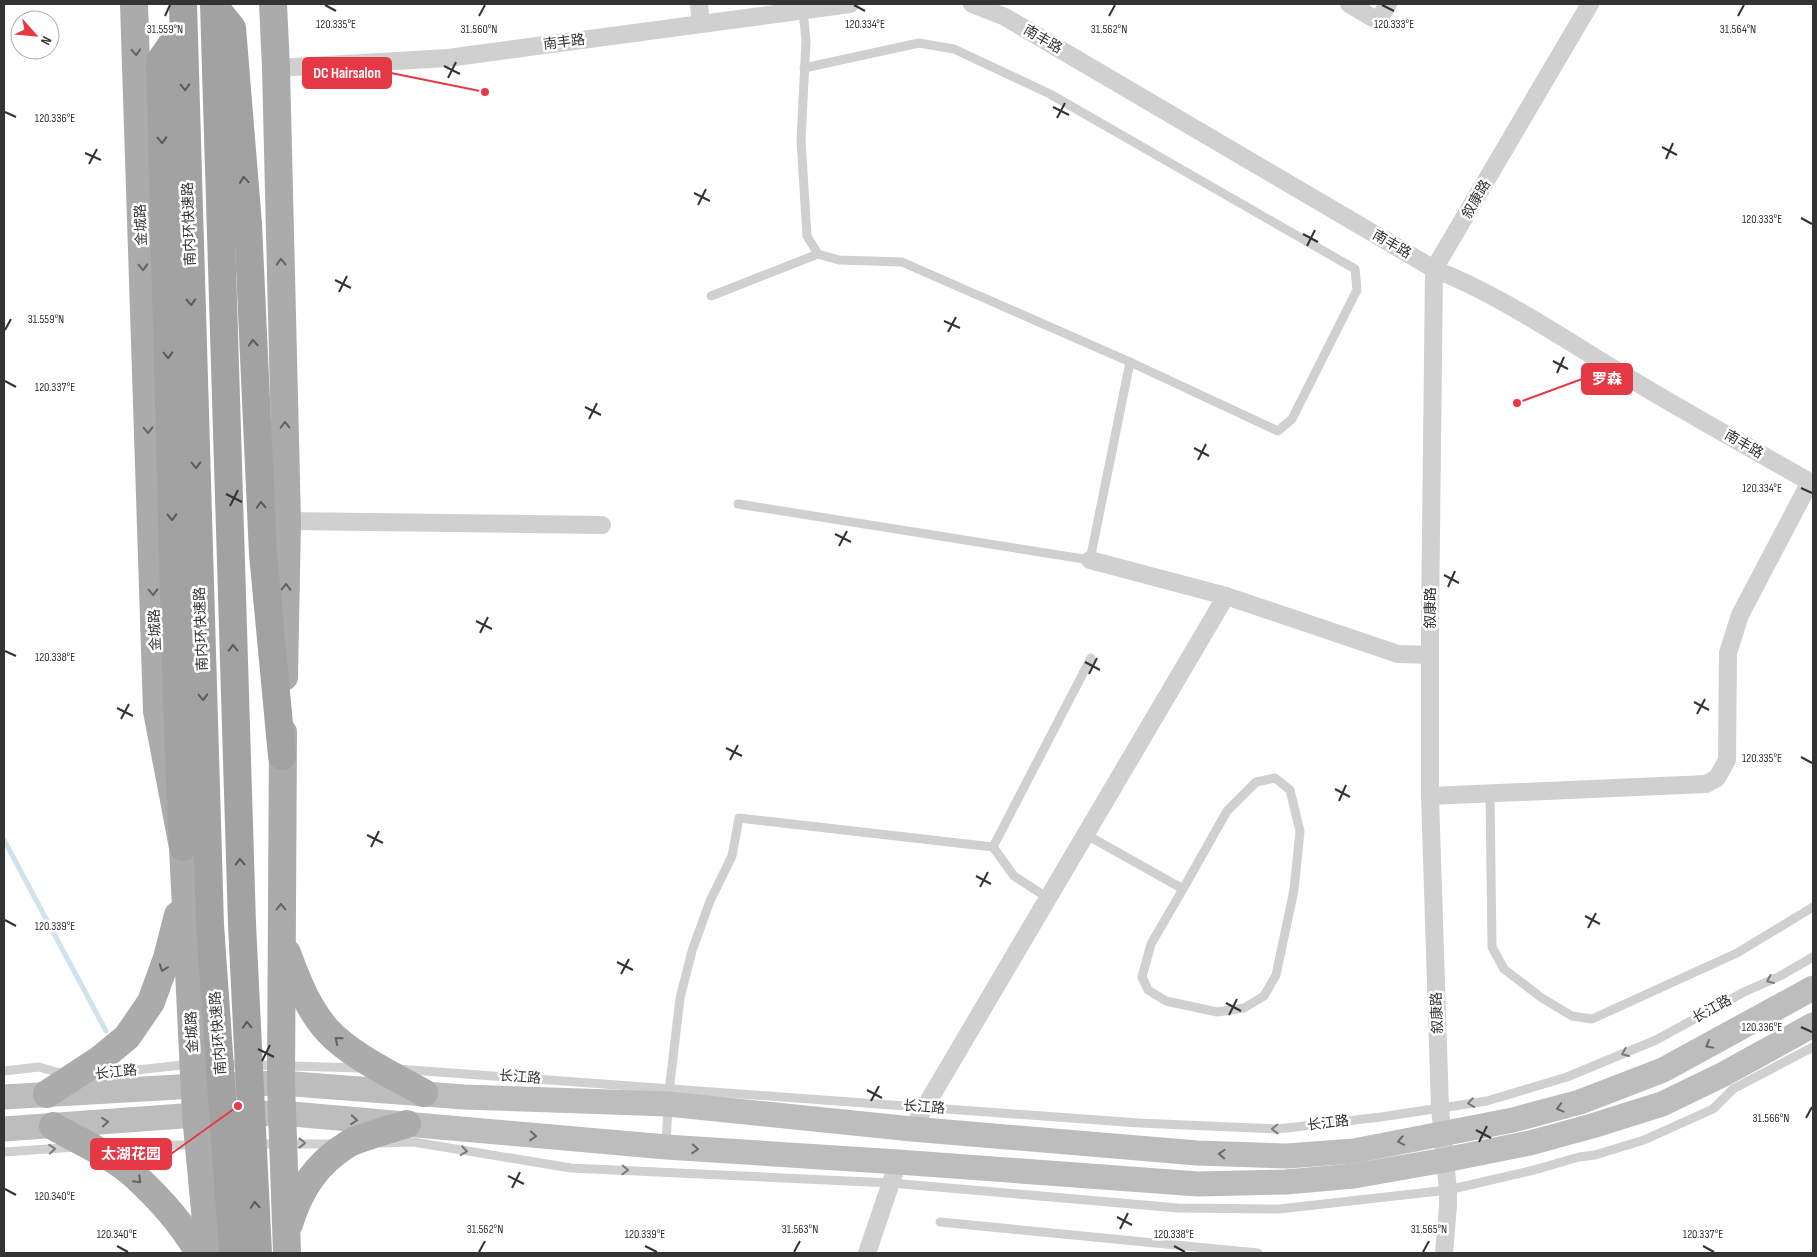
<svg xmlns="http://www.w3.org/2000/svg" width="1817" height="1257" viewBox="0 0 1817 1257" font-family="'Sofia Sans Condensed','Noto Sans SC',sans-serif">
	<style>
		.lines { fill: none; stroke-linecap: round; stroke-linejoin: round }
		.stream { stroke: #cfe2ee; stroke-width: 5 }
		.service { stroke: #d0d0d0; stroke-width: 9 }
		.minor { stroke: #d0d0d0; stroke-width: 18 }
		.secondary { stroke: #bdbdbd; stroke-width: 25 }
		.primary { stroke: #ababab; stroke-width: 28 }
		.trunk { stroke: #a2a2a2; stroke-width: 28 }
		.trunk-bridge { stroke: #a2a2a2; stroke-width: 28 }
		.oneway { stroke: #636363 }
		.oneway2 { stroke: #5a5a5a }
		.oneway3 { stroke: #7a7a7a }
		.oneway4 { stroke: #6a6a6a }
		.ticks { fill: none; stroke: #333; stroke-width: 2 }
		.labels { text-anchor: middle; dominant-baseline: central; stroke-width: 5; stroke-linejoin: round; paint-order: stroke }
		.street-label { font-size: 14px; fill: #333; stroke: #fff }
		.ticks-label { font-size: 12px; text-anchor: middle; fill: #333; stroke: #fff; stroke-width: 5; stroke-linejoin: round; paint-order: stroke }
		.leader { fill: none; stroke: #e63946; stroke-width: 2 }
		.callout-dot { fill: #e63946; stroke: #fff; stroke-width: 2 }
		.callout { fill: #e63946; stroke: #e63946; stroke-width: 2 }
		.callout-label { font-size: 15px; text-anchor: middle; font-weight: bold; fill: #fff }
	</style>
	<rect width="100%" height="100%" fill="#fff"/>
	<g class="lines">
		<polyline class="stream" points="4,840 106,1031"/>
		<g class="service">
			<polyline points="803,11 806,41 801,140 807,236 818,254 839,260 902,262 1130,362 1278,431 1292,419 1357,290 1355,269 1050,94 954,49 919,43 804,68"/>
			<polyline points="711,296 818,254"/>
			<polyline points="738,504 1090,560 1130,362"/>
			<polyline points="1490,793 1492,947 1504,969 1542,998 1572,1016 1592,1019 1737,953 1813,907"/>
			<polyline points="1085,834 1183,889 1227,811 1256,782 1275,778 1290,790 1300,831 1294,890 1276,975 1264,996 1244,1008 1217,1012 1166,1001 1148,990 1142,977 1151,944 1183,889"/>
			<polyline points="1048,898 1014,876 993,847 1091,658"/>
			<polyline points="222,1064 361,1068"/>
			<polyline points="397,1069 1139,1123 1278,1129 1381,1117 1487,1101 1567,1077 1656,1040 1744,992 1780,976 1813,957"/>
			<polyline points="4,1071 39,1067 67,1075"/>
			<polyline points="92,1075 191,1064"/>
			<polyline points="669,1092 680,998 692,951 710,901 732,856 739,818 993,847"/>
			<polyline points="381,1143 413,1142 571,1168 891,1183 1178,1208 1279,1209 1448,1190 1534,1170 1579,1157 1595,1155 1644,1140 1713,1109 1733,1089 1813,1047"/>
			<polyline points="256,1144 336,1144"/>
			<polyline points="104,1145 196,1145"/>
			<polyline points="666,1145 668,1105"/>
			<polyline points="4,1152 76,1147"/>
			<polyline points="940,1222 1258,1253"/>
		</g>
		<g class="minor">
			<polyline points="699,4 701,24"/>
			<path d="M972 4 1005 17 1434 269C1500 295 1559 336 1619 372 1683 411 1749 447 1813 484"/>
			<polyline points="1349,4 1378,21 1388,4"/>
			<polyline points="276,68 448,58 850,4"/>
			<polyline points="287,521 602,525"/>
			<polyline points="1090,560 1226,596 1398,654 1430,655"/>
			<polyline points="1430,796 1706,784 1717,778 1727,760 1728,653 1740,615 1810,482"/>
			<polyline points="912,1129 1226,596"/>
			<polyline points="867,1253 898,1162"/>
			<polyline points="1444,1253 1448,1206 1448,1190 1440,1108 1430,796 1430,622 1434,269 1590,4"/>
		</g>
		<g class="secondary">
			<polyline points="4,1097 195,1086 281,1083 464,1097 668,1104 912,1129 1197,1153 1287,1156 1354,1151 1513,1120 1580,1102 1663,1070 1813,988"/>
			<polyline points="4,1129 196,1115 281,1113 666,1147 898,1162 1198,1184 1286,1182 1354,1176 1445,1160 1530,1143 1592,1126 1662,1104 1722,1075 1813,1025"/>
		</g>
		<g class="primary">
			<polyline points="134,4 157,711 183,847 196,1115 209,1253"/>
			<polyline points="273,4 276,68 287,521 284,677"/>
			<polyline points="283,732 281,1083 287,1253"/>
			<path d="M287 953C297 980 308 1009 328 1031 351 1056 394 1076 424 1093"/>
			<polyline points="47,1094 99,1060 127,1037 151,1002 167,958 178,915"/>
			<path d="M53 1126C80 1142 112 1155 135 1176 159 1198 183 1225 199 1253"/>
			<path d="M289 1224C300 1189 316 1164 348 1144 360 1137 392 1129 407 1124"/>
		</g>
		<g class="trunk">
			<polyline points="215,7 232,28 248,224 263,554 282,756"/>
			<polyline points="183,847 177,704 160,61 183,28"/>
		</g>
		<g class="trunk-bridge">
			<polyline points="183,4 210,925 233,1253"/>
			<polyline points="214,4 242,924 258,1253"/>
		</g>
	</g>
	<defs><path id="oneway-chevron" d="M-2-3.5L2.5 0L-2 3.5" fill="none" stroke-width="1.6" stroke-linecap="round" stroke-linejoin="round" transform="scale(1.25)"/></defs>
	<g class="oneway">
		<use href="#oneway-chevron" transform="translate(136 52) rotate(87)"/>
		<use href="#oneway-chevron" transform="translate(281 262) rotate(-91)"/>
		<use href="#oneway-chevron" transform="translate(143 267) rotate(88)"/>
		<use href="#oneway-chevron" transform="translate(285 425) rotate(-91)"/>
		<use href="#oneway-chevron" transform="translate(148 430) rotate(88)"/>
		<use href="#oneway-chevron" transform="translate(286 587) rotate(-89)"/>
		<use href="#oneway-chevron" transform="translate(153 592) rotate(88)"/>
		<use href="#oneway-chevron" transform="translate(281 907) rotate(-90)"/>
		<use href="#oneway-chevron" transform="translate(163 968) rotate(110)"/>
		<use href="#oneway-chevron" transform="translate(338 1040) rotate(-141)"/>
		<use href="#oneway-chevron" transform="translate(138 1180) rotate(45)"/>
	</g>
	<g class="oneway2">
		<use href="#oneway-chevron" transform="translate(185 87) rotate(88)"/>
		<use href="#oneway-chevron" transform="translate(162 140) rotate(88)"/>
		<use href="#oneway-chevron" transform="translate(244 180) rotate(-95)"/>
		<use href="#oneway-chevron" transform="translate(191 302) rotate(88)"/>
		<use href="#oneway-chevron" transform="translate(253 343) rotate(-93)"/>
		<use href="#oneway-chevron" transform="translate(168 355) rotate(88)"/>
		<use href="#oneway-chevron" transform="translate(196 465) rotate(88)"/>
		<use href="#oneway-chevron" transform="translate(261 505) rotate(-93)"/>
		<use href="#oneway-chevron" transform="translate(172 517) rotate(88)"/>
		<use href="#oneway-chevron" transform="translate(233 648) rotate(-92)"/>
		<use href="#oneway-chevron" transform="translate(203 697) rotate(88)"/>
		<use href="#oneway-chevron" transform="translate(240 862) rotate(-92)"/>
		<use href="#oneway-chevron" transform="translate(247 1025) rotate(-93)"/>
		<use href="#oneway-chevron" transform="translate(255 1205) rotate(-93)"/>
	</g>
	<g class="oneway3">
		<use href="#oneway-chevron" transform="translate(1770 980) rotate(156)"/>
		<use href="#oneway-chevron" transform="translate(1625 1053) rotate(157)"/>
		<use href="#oneway-chevron" transform="translate(1471 1103) rotate(171)"/>
		<use href="#oneway-chevron" transform="translate(1275 1129) rotate(179)"/>
		<use href="#oneway-chevron" transform="translate(302 1143)"/>
		<use href="#oneway-chevron" transform="translate(52 1149) rotate(-4)"/>
		<use href="#oneway-chevron" transform="translate(464 1151) rotate(9)"/>
		<use href="#oneway-chevron" transform="translate(625 1170) rotate(3)"/>
	</g>
	<g class="oneway4">
		<use href="#oneway-chevron" transform="translate(1709 1045) rotate(151)"/>
		<use href="#oneway-chevron" transform="translate(1560 1108) rotate(165)"/>
		<use href="#oneway-chevron" transform="translate(354 1120) rotate(5)"/>
		<use href="#oneway-chevron" transform="translate(105 1122) rotate(-5)"/>
		<use href="#oneway-chevron" transform="translate(533 1136) rotate(5)"/>
		<use href="#oneway-chevron" transform="translate(1401 1141) rotate(169)"/>
		<use href="#oneway-chevron" transform="translate(695 1149) rotate(4)"/>
		<use href="#oneway-chevron" transform="translate(1222 1154) rotate(-178)"/>
	</g>
	<path class="ticks" d="M325 5 336 11M854 5 865 11M1382 5 1394 11M165 16 170 5M479 16 485 5M1109 16 1115 5M1738 16 1744 5M444 66 460 74M448 78 456 62M1053 107 1069 115M5 112 16 117M1057 118 1065 103M1662 147 1677 155M85 153 101 160M1666 159 1673 143M89 164 97 149M694 193 710 201M698 205 706 189M1801 218 1812 224M1303 234 1318 242M1307 246 1315 230M335 280 351 288M339 292 347 276M944 321 960 328M5 330 11 319M948 332 956 317M1553 361 1568 369M1557 373 1564 357M5 381 16 387M585 407 601 415M589 419 597 403M1194 448 1209 456M1198 460 1206 444M1801 488 1812 493M226 494 242 502M230 506 238 490M835 534 851 542M839 546 847 531M1444 575 1459 583M1448 587 1455 571M476 621 492 629M480 633 488 617M5 651 16 656M1085 662 1100 670M1089 674 1097 658M1694 702 1709 710M117 708 133 716M1697 714 1705 699M121 719 129 704M726 748 742 756M1801 757 1812 763M730 760 738 745M1335 789 1350 797M1339 801 1346 785M367 835 383 843M371 847 379 831M976 876 991 884M980 887 988 872M1585 916 1600 924M5 920 16 926M1588 928 1596 913M617 962 633 970M621 974 629 959M1226 1003 1241 1011M1229 1015 1237 999M1801 1027 1812 1032M258 1049 274 1057M262 1061 270 1045M867 1090 882 1098M871 1101 879 1086M1806 1118 1812 1107M1476 1130 1491 1138M1479 1142 1487 1126M508 1176 524 1184M512 1188 520 1172M5 1189 16 1195M1117 1217 1132 1225M1120 1229 1128 1213M117 1246 128 1252M645 1246 657 1252M1174 1246 1185 1252M1703 1246 1714 1252M479 1252 485 1241M794 1252 800 1241M1423 1252 1429 1241"/>
	<g class="labels">
		<g class="street-label">
			<text transform="translate(1043 39) rotate(30)">南丰路</text>
			<text transform="translate(564 42) rotate(-7)">南丰路</text>
			<text transform="translate(1476 199) rotate(-60)">叙康路</text>
			<text transform="translate(189 224) rotate(-92)">南内环快速路</text>
			<text transform="translate(141 225) rotate(-92)">金城路</text>
			<text transform="translate(1392 244) rotate(30)">南丰路</text>
			<text transform="translate(1744 444) rotate(30)">南丰路</text>
			<text transform="translate(1430 608) rotate(-90)">叙康路</text>
			<text transform="translate(201 629) rotate(-92)">南内环快速路</text>
			<text transform="translate(155 630) rotate(-92)">金城路</text>
			<text transform="translate(1712 1009) rotate(-29)">长江路</text>
			<text transform="translate(1437 1013) rotate(-92)">叙康路</text>
			<text transform="translate(192 1032) rotate(-93)">金城路</text>
			<text transform="translate(218 1033) rotate(-94)">南内环快速路</text>
			<text transform="translate(116 1072) rotate(-6)">长江路</text>
			<text transform="translate(520 1077) rotate(4)">长江路</text>
			<text transform="translate(924 1107) rotate(4)">长江路</text>
			<text transform="translate(1328 1123) rotate(-7)">长江路</text>
		</g>
	</g>
	<g class="ticks-label">
		<text x="336" y="28">120.335°E</text>
		<text x="865" y="28">120.334°E</text>
		<text x="1394" y="28">120.333°E</text>
		<text x="165" y="33">31.559°N</text>
		<text x="479" y="33">31.560°N</text>
		<text x="1109" y="33">31.562°N</text>
		<text x="1738" y="33">31.564°N</text>
		<text x="55" y="122">120.336°E</text>
		<text x="1762" y="223">120.333°E</text>
		<text x="46" y="323">31.559°N</text>
		<text x="55" y="391">120.337°E</text>
		<text x="1762" y="492">120.334°E</text>
		<text x="55" y="661">120.338°E</text>
		<text x="1762" y="762">120.335°E</text>
		<text x="55" y="930">120.339°E</text>
		<text x="1762" y="1031">120.336°E</text>
		<text x="1771" y="1122">31.566°N</text>
		<text x="55" y="1200">120.340°E</text>
		<text x="485" y="1233">31.562°N</text>
		<text x="800" y="1233">31.563°N</text>
		<text x="1429" y="1233">31.565°N</text>
		<text x="645" y="1238">120.339°E</text>
		<text x="117" y="1238">120.340°E</text>
		<text x="1174" y="1238">120.338°E</text>
		<text x="1703" y="1238">120.337°E</text>
	</g>
	<path class="leader" d="M485 92L391 73M1517 403L1582 379M238 1106L171 1154"/>
	<g class="callout-dot">
		<circle cx="485" cy="92" r="5"/>
		<circle cx="1517" cy="403" r="5"/>
		<circle cx="238" cy="1106" r="5"/>
	</g>
	<g class="callout">
		<rect x="303" y="58" width="88" height="30" rx="5"/>
		<rect x="1582" y="364" width="50" height="30" rx="5"/>
		<rect x="91" y="1139" width="80" height="30" rx="5"/>
	</g>
	<g class="callout-label">
		<text x="347" y="78">DC Hairsalon</text>
		<text x="1607" y="384">罗森</text>
		<text x="131" y="1159">太湖花园</text>
	</g>
	<rect width="1817" height="1257" fill="none" stroke="#333333" stroke-width="10"/>
	<g transform="translate(35 35) rotate(117)"><circle r="24" fill="#ffffff" stroke="#adadad"/>
	<path d="M0-4L9 19L0 12L-9 19Z" fill="#e63946"/>
	<text y="-8" font-size="14" font-weight="bold" text-anchor="middle" fill="#333333">N</text>
	</g>
</svg>
